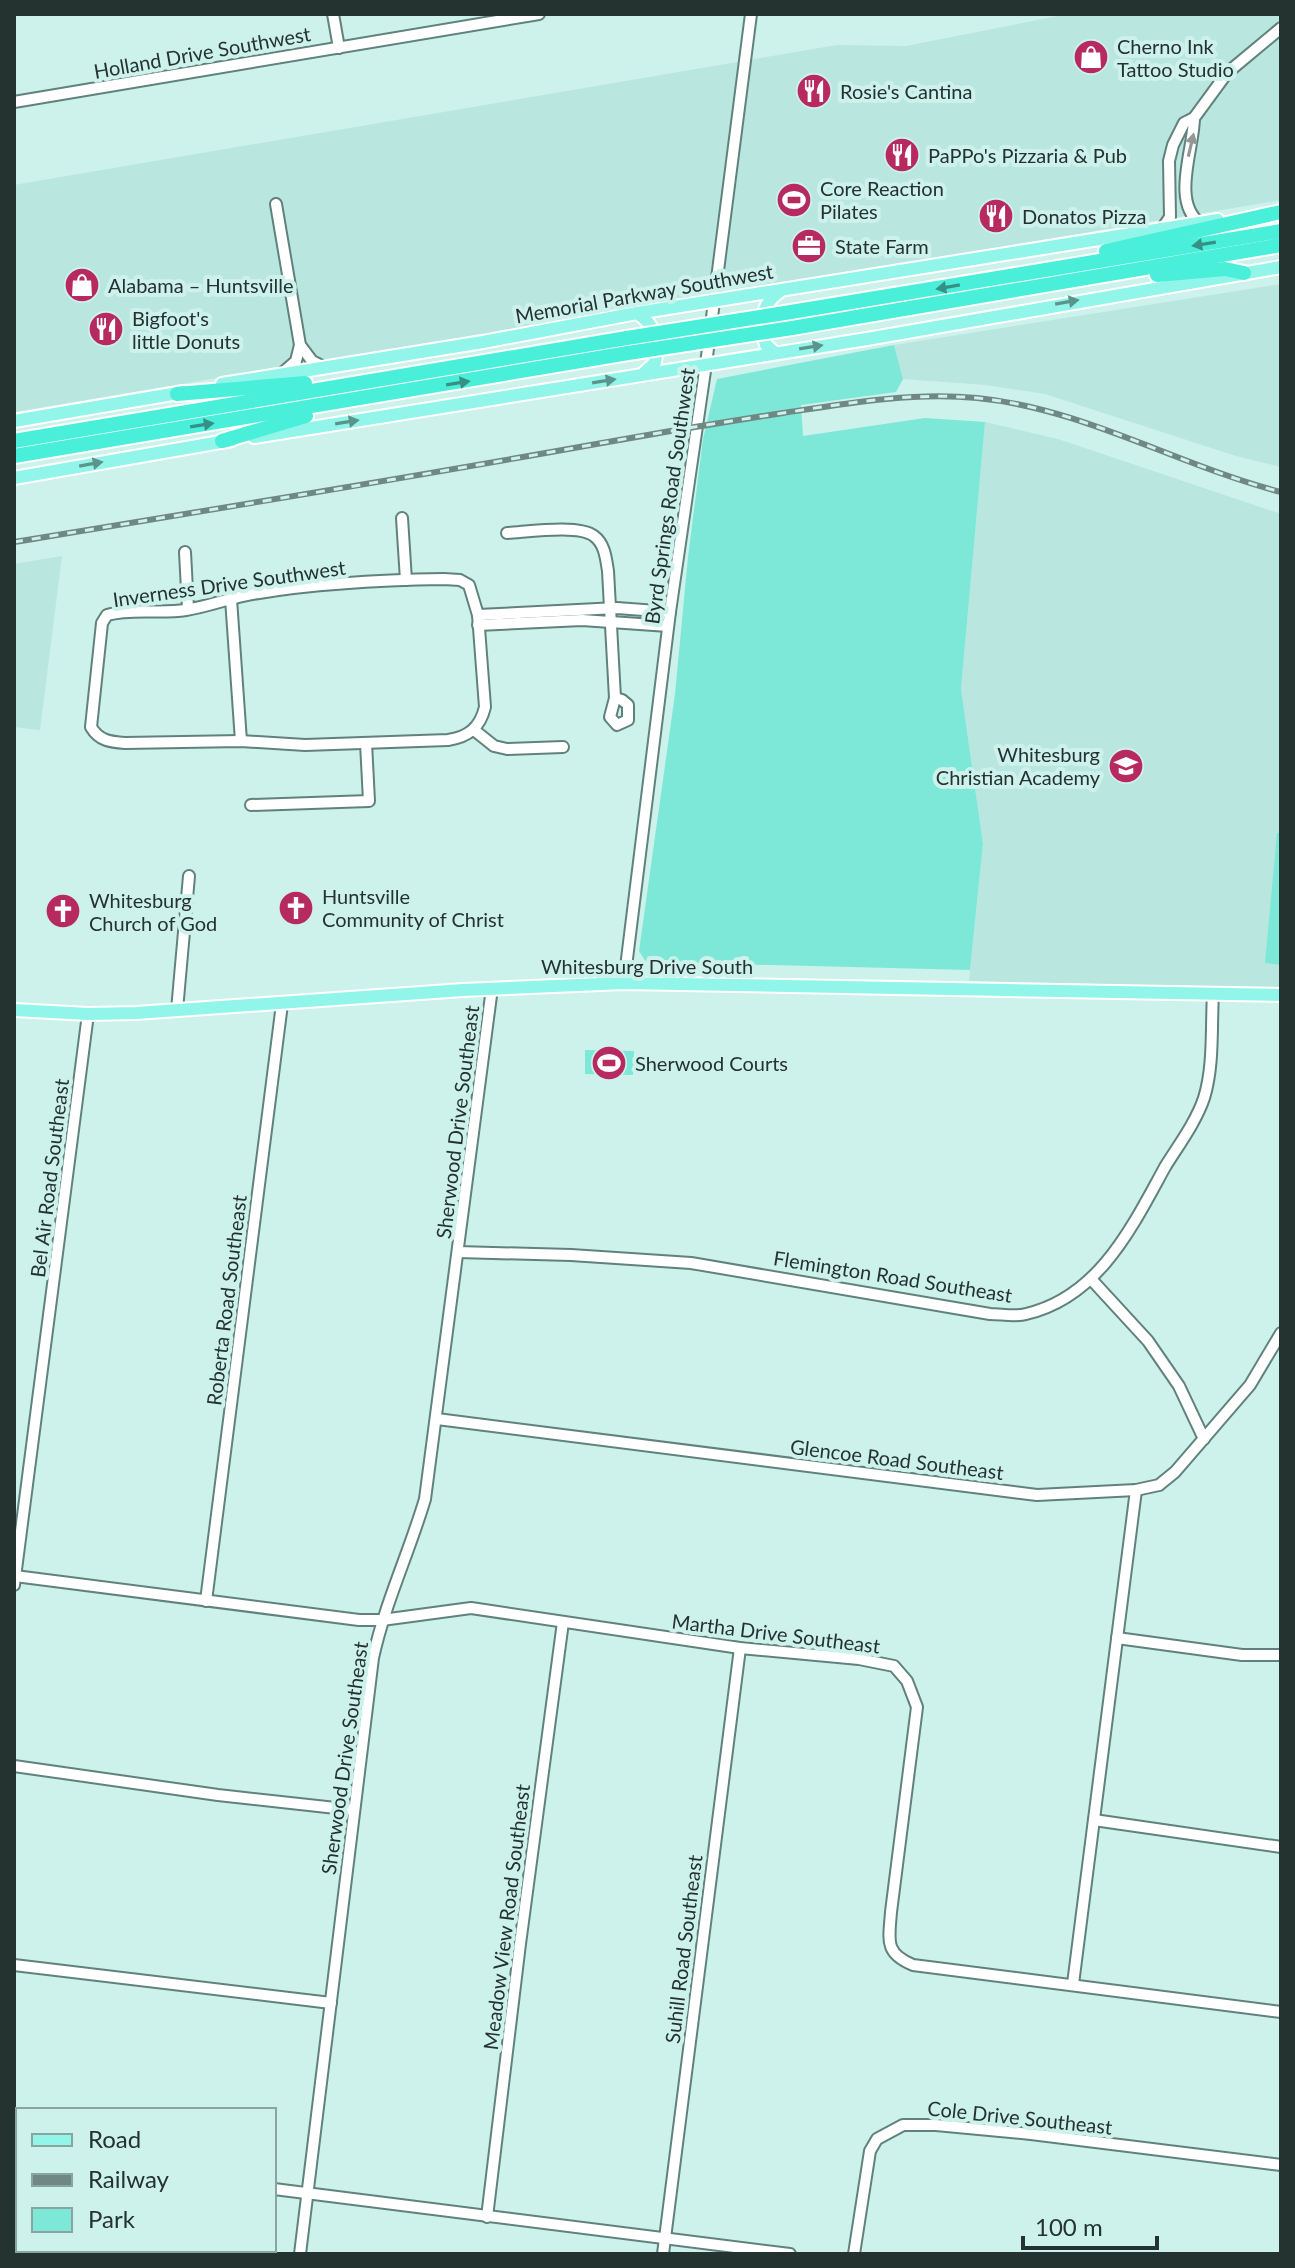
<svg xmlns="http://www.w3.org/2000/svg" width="1295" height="2268" viewBox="0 0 1295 2268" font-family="Lato,sans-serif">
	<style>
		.built { fill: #b9e6de }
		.green { fill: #7de8d8 }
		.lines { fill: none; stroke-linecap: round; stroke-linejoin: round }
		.minor-casing { stroke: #61827c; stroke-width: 14 }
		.major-casing { stroke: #fff; stroke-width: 16 }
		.highway-casing { stroke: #fff; stroke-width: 18 }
		.minor { stroke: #fff; stroke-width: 10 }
		.major { stroke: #92f5e9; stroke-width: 12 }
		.highway { stroke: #4aefda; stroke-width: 14 }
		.rail-casing { stroke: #708884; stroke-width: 6 }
		.rail { stroke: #cdf1eb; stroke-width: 3; stroke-dasharray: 9; stroke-linecap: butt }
		.highway-bridge-casing { stroke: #fff; stroke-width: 18; stroke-linecap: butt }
		.highway-bridge { stroke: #4aefda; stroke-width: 14 }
		.oneway { fill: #929898 }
		.oneway2 { fill: #379085 }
		.oneway3 { fill: #5b948c }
		.labels { text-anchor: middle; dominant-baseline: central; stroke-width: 8; stroke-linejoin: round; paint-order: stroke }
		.poi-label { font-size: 20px; fill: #243230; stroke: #cdf1eb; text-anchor: start }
		.street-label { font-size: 20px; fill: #243230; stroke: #cdf1eb }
	</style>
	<rect width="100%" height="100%" fill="#cdf1eb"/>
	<g class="built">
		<polygon points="1068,14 1281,14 1281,200 14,412 14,185 837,45 906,46"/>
		<polygon points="1281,284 1281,467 1236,456 1045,394 986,385 903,379 894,345"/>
		<polygon points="985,422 1058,439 1281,514 1281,988 969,981 983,844 961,689"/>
		<polygon points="62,556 40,730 14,727 14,564"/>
	</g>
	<g class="green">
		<polygon points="894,345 903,379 896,392 801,405 803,436 925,418 985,422 961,689 983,844 970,970 646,962 639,951 675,694 688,557 703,439 717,379"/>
		<polygon points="1277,833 1281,833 1281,965 1265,963"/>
		<polygon points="585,1050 634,1051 633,1075 585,1074"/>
	</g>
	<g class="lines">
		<defs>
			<g id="minor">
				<polyline points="333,14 339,48"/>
				<polyline points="14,102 539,14"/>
				<path d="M1194 118C1194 148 1171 202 1200 223"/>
				<polyline points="276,204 300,345 312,361 326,368"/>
				<polyline points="1161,230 1170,217 1169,161 1173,145 1184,123 1194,118 1227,73 1281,28"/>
				<polyline points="280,375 296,361 300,345"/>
				<polyline points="402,518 406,580"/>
				<path d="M507 533C527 532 579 524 594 536 605 544 606 559 608 571L615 698"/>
				<polyline points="185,552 188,609"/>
				<path d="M444 579 460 580 469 585 478 615 485 707C480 728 468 737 448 740L305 745 241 741 125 743C111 742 99 741 91 727L102 623 107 615C131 608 160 614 186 610 211 606 234 596 259 593 319 583 383 580 444 579Z"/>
				<polyline points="231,599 241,741"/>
				<polyline points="478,615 617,608 670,612"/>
				<polyline points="478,625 582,620 668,626"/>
				<polygon points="615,698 622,700 628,705 628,720 617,725 610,717"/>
				<polyline points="474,730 494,746 507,749 563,747"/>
				<polyline points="251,805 369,801 366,743"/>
				<polyline points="624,983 670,612 706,364 751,14"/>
				<polyline points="177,1010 189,876"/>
				<path d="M458 1252 571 1255 691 1263 990 1314C1001 1314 1016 1317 1026 1314 1099 1297 1132 1227 1165 1167 1178 1146 1196 1122 1204 1098 1214 1066 1211 1027 1213 994"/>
				<polyline points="1091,1279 1148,1341 1179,1386 1204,1439"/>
				<polyline points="437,1419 1037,1495 1136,1490 1159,1485 1175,1472 1250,1385 1281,1333"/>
				<path d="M15 1576 359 1620H382L471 1608 740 1648 859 1659 894 1666 907 1681 917 1707 891 1912C889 1940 884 1953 913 1965L1281 2012"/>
				<polyline points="14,1585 88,1014"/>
				<polyline points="206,1601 282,1004"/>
				<polyline points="1117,1638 1242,1655 1281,1655"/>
				<polyline points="14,1766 218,1795 354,1810"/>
				<polyline points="1094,1820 1281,1847"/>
				<polyline points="14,1965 331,2003"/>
				<polyline points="1073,1984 1136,1490"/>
				<polyline points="14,2155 18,2156"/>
				<polyline points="274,2189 790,2254"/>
				<polyline points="487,2217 520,1944 563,1622"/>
				<path d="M300 2254 373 1658C385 1603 409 1553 425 1499L492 988"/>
				<polyline points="663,2254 740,1648"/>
				<polyline points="854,2254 870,2151 877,2139 903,2125 936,2125 1031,2134 1281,2165"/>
			</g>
			<g id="major">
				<path d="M637 313C656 325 659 342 655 363L643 374"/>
				<path d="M775 353 766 345C760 325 761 304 779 292"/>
				<polyline points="222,384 483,342 637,313 1218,220"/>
				<polyline points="14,421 184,392"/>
				<polyline points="254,437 867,339 1281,267"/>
				<polyline points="14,478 232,440"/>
				<polyline points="14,1010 88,1014 136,1013 463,990 624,983 1281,995"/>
			</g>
			<g id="highway">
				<polyline points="1106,251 1281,212"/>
				<polyline points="1157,275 1225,269 1244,273"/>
				<polyline points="791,312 1281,231"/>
				<polyline points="792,328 1281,245"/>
				<polyline points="177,394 305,383"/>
				<polyline points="14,441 627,338"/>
				<polyline points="222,441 306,416"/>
				<polyline points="14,456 628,353"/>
			</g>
		</defs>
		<use href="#minor" class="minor-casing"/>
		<use href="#major" class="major-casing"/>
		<use href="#highway" class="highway-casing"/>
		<use href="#minor" class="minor"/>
		<use href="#major" class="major"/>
		<use href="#highway" class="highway"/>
		<defs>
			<path id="rail" d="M14 542C204 511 395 480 585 446 651 434 717 423 783 413 848 403 912 392 977 398 1083 408 1179 466 1281 492"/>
		</defs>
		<use href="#rail" class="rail-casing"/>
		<use href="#rail" class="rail"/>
		<defs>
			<g id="highway-bridge">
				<polyline points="627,338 791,312"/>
				<polyline points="628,353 792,328"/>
			</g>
		</defs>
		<use href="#highway-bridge" class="highway-bridge-casing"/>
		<use href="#highway-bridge" class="highway-bridge"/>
	</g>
	<defs><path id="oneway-solid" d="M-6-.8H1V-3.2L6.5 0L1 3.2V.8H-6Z" transform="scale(2)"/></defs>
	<use class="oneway" href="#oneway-solid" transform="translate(1191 145) rotate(-77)"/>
	<g class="oneway2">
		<use href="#oneway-solid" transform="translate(1204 244) rotate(171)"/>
		<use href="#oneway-solid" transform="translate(948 287) rotate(170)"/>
		<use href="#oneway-solid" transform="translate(458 383) rotate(-9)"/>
		<use href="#oneway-solid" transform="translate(202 425) rotate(-9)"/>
	</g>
	<g class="oneway3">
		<use href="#oneway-solid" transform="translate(1067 302) rotate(-10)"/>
		<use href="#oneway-solid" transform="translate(811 347) rotate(-9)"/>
		<use href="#oneway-solid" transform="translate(604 381) rotate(-9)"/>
		<use href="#oneway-solid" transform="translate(347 422) rotate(-9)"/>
		<use href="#oneway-solid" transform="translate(91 464) rotate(-10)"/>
	</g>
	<defs>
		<symbol id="shop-disc" viewBox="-11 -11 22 22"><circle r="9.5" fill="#b72a60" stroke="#cdf1eb"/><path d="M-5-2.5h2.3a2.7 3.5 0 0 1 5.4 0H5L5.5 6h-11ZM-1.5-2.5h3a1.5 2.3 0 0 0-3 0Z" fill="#fff"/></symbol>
		<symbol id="restaurant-disc" viewBox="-11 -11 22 22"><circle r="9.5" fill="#b72a60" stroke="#cdf1eb"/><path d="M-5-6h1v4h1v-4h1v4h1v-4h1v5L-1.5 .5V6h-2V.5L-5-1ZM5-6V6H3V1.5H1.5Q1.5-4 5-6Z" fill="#fff"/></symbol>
		<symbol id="stadium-disc" viewBox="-11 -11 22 22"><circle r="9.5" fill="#b72a60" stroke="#cdf1eb"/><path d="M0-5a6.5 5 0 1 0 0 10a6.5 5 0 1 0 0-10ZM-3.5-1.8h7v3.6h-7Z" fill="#fff"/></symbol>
		<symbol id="office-disc" viewBox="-11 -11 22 22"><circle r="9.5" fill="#b72a60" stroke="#cdf1eb"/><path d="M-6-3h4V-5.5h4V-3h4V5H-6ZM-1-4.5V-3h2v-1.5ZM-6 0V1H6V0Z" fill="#fff"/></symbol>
		<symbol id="school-disc" viewBox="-11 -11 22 22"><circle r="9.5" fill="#b72a60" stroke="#cdf1eb"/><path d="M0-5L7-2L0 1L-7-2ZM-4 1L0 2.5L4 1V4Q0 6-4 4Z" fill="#fff"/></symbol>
		<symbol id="church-disc" viewBox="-11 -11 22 22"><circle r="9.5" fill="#b72a60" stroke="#cdf1eb"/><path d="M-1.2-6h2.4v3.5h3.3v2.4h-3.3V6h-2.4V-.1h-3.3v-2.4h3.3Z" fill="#fff"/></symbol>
	</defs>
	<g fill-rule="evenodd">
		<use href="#shop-disc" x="1071" y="37" width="40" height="40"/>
		<use href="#restaurant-disc" x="794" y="71" width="40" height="40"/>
		<use href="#restaurant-disc" x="882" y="135" width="40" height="40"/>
		<use href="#stadium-disc" x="774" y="180" width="40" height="40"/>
		<use href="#restaurant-disc" x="976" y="196" width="40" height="40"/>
		<use href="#office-disc" x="789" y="226" width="40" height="40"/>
		<use href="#shop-disc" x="62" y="265" width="40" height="40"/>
		<use href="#restaurant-disc" x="86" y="309" width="40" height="40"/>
		<use href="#school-disc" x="1106" y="746" width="40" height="40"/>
		<use href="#church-disc" x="276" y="888" width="40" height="40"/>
		<use href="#church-disc" x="43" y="891" width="40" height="40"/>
		<use href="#stadium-disc" x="589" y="1043" width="40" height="40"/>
	</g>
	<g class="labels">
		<g class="poi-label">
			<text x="1117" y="46">Cherno Ink<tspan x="1117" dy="23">Tattoo Studio</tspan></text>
			<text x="840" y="91">Rosie's Cantina</text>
			<text x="928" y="155">PaPPo's Pizzaria &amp; Pub</text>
			<text x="820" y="188">Core Reaction<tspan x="820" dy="23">Pilates</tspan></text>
			<text x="1022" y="216">Donatos Pizza</text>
			<text x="835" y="246">State Farm</text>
			<text x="108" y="285">Alabama – Huntsville</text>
			<text x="132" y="318">Bigfoot's<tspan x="132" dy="23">little Donuts</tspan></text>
			<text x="1100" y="754" text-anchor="end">Whitesburg<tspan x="1100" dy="23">Christian Academy</tspan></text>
			<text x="322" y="896">Huntsville<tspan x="322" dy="23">Community of Christ</tspan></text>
			<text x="89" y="900">Whitesburg<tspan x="89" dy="23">Church of God</tspan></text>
			<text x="635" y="1063">Sherwood Courts</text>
		</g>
		<g class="street-label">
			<text transform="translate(202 52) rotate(-10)">Holland Drive Southwest</text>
			<text transform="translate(644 293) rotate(-10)">Memorial Parkway Southwest</text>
			<text transform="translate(669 496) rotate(-82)">Byrd Springs Road Southwest</text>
			<text transform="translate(229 583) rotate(-8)">Inverness Drive Southwest</text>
			<text x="647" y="966">Whitesburg Drive South</text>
			<text transform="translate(457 1122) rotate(-83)">Sherwood Drive Southeast</text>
			<text transform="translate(49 1178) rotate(-83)">Bel Air Road Southeast</text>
			<text transform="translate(893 1276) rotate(9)">Flemington Road Southeast</text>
			<text transform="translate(226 1300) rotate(-83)">Roberta Road Southeast</text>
			<text transform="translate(897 1459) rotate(7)">Glencoe Road Southeast</text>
			<text transform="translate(776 1633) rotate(7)">Martha Drive Southeast</text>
			<text transform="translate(344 1758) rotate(-82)">Sherwood Drive Southeast</text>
			<text transform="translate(506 1917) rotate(-83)">Meadow View Road Southeast</text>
			<text transform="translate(683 1949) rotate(-83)">Suhill Road Southeast</text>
			<text transform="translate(1020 2117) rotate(6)">Cole Drive Southeast</text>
		</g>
	</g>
	<rect width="1295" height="2268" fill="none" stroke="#243230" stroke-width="32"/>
	<rect x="16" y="2108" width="260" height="144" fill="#cdf1eb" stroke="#89a5a0" stroke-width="2"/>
	<rect x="32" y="2134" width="40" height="12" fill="#92f5e9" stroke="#89a5a0" stroke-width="2"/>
	<text x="88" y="2148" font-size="24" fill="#243230">Road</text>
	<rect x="32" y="2174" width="40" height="12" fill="#708884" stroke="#89a5a0" stroke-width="2"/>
	<text x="88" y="2188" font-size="24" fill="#243230">Railway</text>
	<rect x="32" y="2208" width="40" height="24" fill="#7de8d8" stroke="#89a5a0" stroke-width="2"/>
	<text x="88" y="2228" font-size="24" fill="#243230">Park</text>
	<path d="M1023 2236v12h134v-12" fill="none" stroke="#243230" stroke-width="4"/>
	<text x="1035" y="2236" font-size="24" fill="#243230" stroke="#cdf1eb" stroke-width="6" paint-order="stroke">100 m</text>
</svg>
